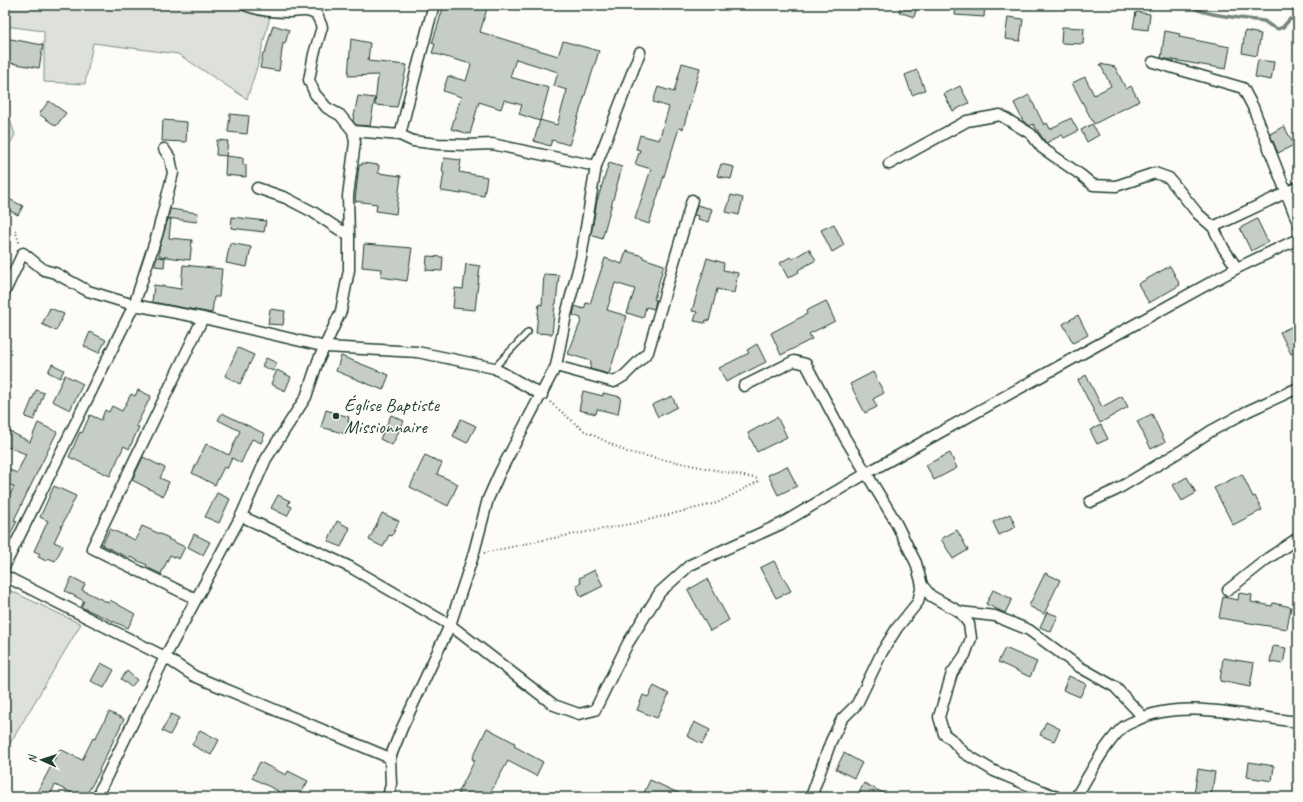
<svg xmlns="http://www.w3.org/2000/svg" width="1303" height="802" viewBox="0 0 1303 802" font-family="Caveat,sans-serif">
	<style>
		.green { fill: #dde0db; stroke: #7e8e88 }
		.lines { fill: none; stroke-linecap: round; stroke-linejoin: round }
		.stream { stroke: #75877f; stroke-width: 3.5 }
		.building { fill: #c6cdc7; stroke: #1f3d34 }
		.lane-casing { stroke: #1f3d34; stroke-width: 8 }
		.street-casing { stroke: #1f3d34; stroke-width: 13 }
		.path { stroke: #1f3d34; stroke-width: 2; stroke-dasharray: 1 3; stroke-linecap: butt }
		.lane { stroke: #fdfcf7; stroke-width: 5 }
		.street { stroke: #fdfcf7; stroke-width: 10 }
		.poi-dot { fill: #1f3d34; stroke: #fdfcf7; stroke-width: 1.5 }
		.labels { text-anchor: middle; dominant-baseline: central; stroke-width: 3; stroke-linejoin: round; paint-order: stroke }
		.poi-label { font-size: 19px; fill: #1f3d34; stroke: #fdfcf7; text-anchor: start }
	</style>
	<rect width="100%" height="100%" fill="#fdfcf7"/>
	<filter id="ink" filterUnits="userSpaceOnUse"><feTurbulence type="fractalNoise" baseFrequency=".025" numOctaves="2"/><feDisplacementMap in="SourceGraphic" scale="8" xChannelSelector="R" yChannelSelector="G"/><feConvolveMatrix kernelMatrix="1 2 1 2 8 2 1 2 1" color-interpolation-filters="sRGB"/></filter>
	<g filter="url(#ink)">
		<g class="green">
			<polygon points="5,5 273,5 258,64 247,99 178,54 93,43 85,84 44,82 44,31 5,26"/>
			<polygon points="5,104 15,135 5,152"/>
			<polygon points="5,588 81,624 5,752"/>
		</g>
		<g class="lines">
			<path class="stream" d="M1189 5C1202 16 1245 18 1264 21L1271 26 1278 29 1283 27 1290 19 1298 20"/>
		</g>
		<g class="building">
			<polygon points="444,5 449,5 464,9 465,5 488,5 480,32 558,56 563,41 599,51 569,145 552,140 550,146 534,141 540,120 557,125 567,90 554,86 558,72 516,59 510,77 549,88 540,121 519,114 522,105 504,100 501,109 479,102 470,134 451,129 461,97 443,91 448,76 466,81 471,64 432,53 435,44 432,43 435,34"/>
			<polygon points="901,5 918,5 914,17 899,12"/>
			<polygon points="956,5 985,5 984,17 955,15"/>
			<polygon points="1136,12 1150,14 1148,30 1133,28"/>
			<polygon points="1008,17 1023,19 1020,41 1005,39"/>
			<polygon points="273,25 289,30 285,44 283,43 279,71 260,68 263,53 265,53"/>
			<polygon points="1062,27 1084,28 1083,44 1061,43"/>
			<polygon points="1165,31 1180,34 1179,37 1230,47 1226,69 1161,58"/>
			<polygon points="1245,31 1261,34 1257,56 1242,53"/>
			<polygon points="5,38 43,45 39,68 5,62"/>
			<polygon points="351,39 370,43 368,61 407,65 397,107 375,105 378,75 348,76"/>
			<polygon points="1258,60 1274,62 1271,80 1255,77"/>
			<polygon points="682,63 700,68 683,129 679,128 649,224 635,219 651,169 635,164 640,150 636,149 640,135 659,140 669,107 653,102 658,87 674,92"/>
			<polygon points="1100,64 1115,67 1126,89 1131,86 1139,101 1094,124 1072,83 1085,77 1094,95 1111,86"/>
			<polygon points="917,70 925,90 912,95 905,75"/>
			<polygon points="960,86 969,103 953,111 944,94"/>
			<polygon points="1029,95 1044,125 1047,123 1050,129 1071,118 1078,131 1064,138 1062,135 1046,143 1033,124 1030,126 1023,121 1014,103"/>
			<polygon points="358,96 375,98 370,126 356,125 353,121"/>
			<polygon points="49,101 66,113 56,126 39,114"/>
			<polygon points="230,114 249,116 247,134 228,132"/>
			<polygon points="163,120 187,122 186,142 162,141"/>
			<polygon points="1092,124 1099,135 1087,142 1081,130"/>
			<polygon points="1284,126 1294,145 1278,153 1270,134"/>
			<polygon points="217,140 228,141 226,156 216,155"/>
			<polygon points="226,156 243,158 243,165 246,165 246,177 225,175"/>
			<polygon points="444,158 461,160 459,172 487,177 484,196 461,192 461,194 441,191 444,172 442,172"/>
			<polygon points="362,163 379,165 378,173 401,176 396,214 376,211 377,204 355,201 359,165 362,165"/>
			<polygon points="609,163 622,167 602,239 591,235 597,201"/>
			<polygon points="721,164 734,167 731,179 717,176"/>
			<polygon points="731,195 743,198 739,215 726,212"/>
			<polygon points="5,197 23,206 18,215 5,208"/>
			<polygon points="697,205 712,209 708,222 698,219 699,216 694,215"/>
			<polygon points="170,209 198,213 197,221 196,222 168,218"/>
			<polygon points="232,217 266,221 264,232 231,228"/>
			<polygon points="168,219 171,219 169,238 192,240 190,260 159,256 159,249"/>
			<polygon points="1257,219 1268,242 1251,251 1240,228"/>
			<polygon points="834,224 844,245 832,252 821,230"/>
			<polygon points="230,243 251,247 247,267 226,263"/>
			<polygon points="364,244 412,248 407,281 381,277 382,269 362,267"/>
			<polygon points="809,249 816,260 798,270 799,272 788,278 780,263 790,257 792,259"/>
			<polygon points="626,251 643,256 643,258 664,265 654,299 656,300 654,309 646,307 643,318 627,313 635,289 615,283 607,310 627,316 609,374 590,369 591,361 568,354 581,321 581,318 573,315 575,306 584,309 586,303 590,304 605,258 622,264"/>
			<polygon points="427,256 443,257 442,271 426,270"/>
			<polygon points="157,257 165,258 164,267 155,266"/>
			<polygon points="707,258 724,263 723,270 738,273 734,293 717,289 709,321 706,320 705,323 694,321 697,312 692,311"/>
			<polygon points="466,264 480,266 475,310 453,308 455,288 463,289"/>
			<polygon points="183,265 222,269 219,297 214,297 212,313 152,302 154,285 181,289"/>
			<polygon points="1170,266 1180,285 1149,303 1138,284"/>
			<polygon points="544,274 559,275 556,304 555,304 552,334 536,333 539,304 542,305"/>
			<polygon points="826,301 835,321 809,334 812,339 781,355 771,333 807,314 806,311"/>
			<polygon points="50,308 64,314 56,331 42,324"/>
			<polygon points="270,309 285,311 283,325 268,324"/>
			<polygon points="1078,315 1088,335 1073,343 1063,324"/>
			<polygon points="1293,326 1298,338 1298,351 1291,354 1280,332"/>
			<polygon points="90,332 106,340 99,353 84,346"/>
			<polygon points="757,344 766,362 726,382 719,368 749,353 747,350"/>
			<polygon points="238,348 254,355 240,384 225,376"/>
			<polygon points="341,356 389,375 383,390 336,371"/>
			<polygon points="266,358 277,363 273,371 262,366"/>
			<polygon points="52,364 64,370 60,378 48,372"/>
			<polygon points="277,370 291,377 285,391 271,384"/>
			<polygon points="873,372 884,393 873,399 877,407 865,413 850,384"/>
			<polygon points="65,375 83,384 70,410 52,401"/>
			<polygon points="1086,375 1102,407 1122,396 1128,407 1100,423 1078,380"/>
			<polygon points="36,390 44,393 34,420 25,417"/>
			<polygon points="138,390 151,396 136,426 139,427 129,449 124,446 110,476 69,457 80,432 82,433 90,415 101,420 105,410 109,412 112,406 122,411 131,394 135,396"/>
			<polygon points="583,391 603,396 603,393 621,397 618,414 597,409 596,414 579,410"/>
			<polygon points="672,396 677,407 658,417 652,405"/>
			<polygon points="326,410 349,417 348,422 350,422 346,434 321,427"/>
			<polygon points="222,413 265,434 261,443 252,439 241,463 232,458 227,469 224,467 215,485 192,473 206,444 229,455 240,431 218,420"/>
			<polygon points="1152,414 1165,442 1151,449 1137,421"/>
			<polygon points="391,415 404,421 392,445 380,439"/>
			<polygon points="777,417 787,437 757,452 748,433"/>
			<polygon points="461,419 476,426 467,443 453,436"/>
			<polygon points="38,423 57,432 14,520 17,521 5,545 5,504 14,487 5,482 5,468 17,473 26,454 5,446 5,429 30,442"/>
			<polygon points="1101,425 1108,439 1097,444 1090,430"/>
			<polygon points="950,453 957,468 934,480 926,465"/>
			<polygon points="425,455 442,463 437,474 458,484 448,506 410,487"/>
			<polygon points="143,457 165,468 160,478 169,482 163,496 132,480"/>
			<polygon points="787,466 797,486 778,495 768,475"/>
			<polygon points="1242,474 1253,497 1255,496 1262,510 1233,525 1214,488"/>
			<polygon points="1187,477 1196,493 1182,501 1173,485"/>
			<polygon points="54,486 76,496 54,542 63,546 55,561 48,558 46,561 38,557 40,554 34,551 48,521 40,517"/>
			<polygon points="217,493 230,499 219,523 205,517"/>
			<polygon points="278,495 290,501 288,505 292,507 287,516 271,508"/>
			<polygon points="382,513 399,521 392,536 389,535 383,547 369,540"/>
			<polygon points="1010,514 1016,527 999,535 993,522"/>
			<polygon points="337,521 350,528 341,547 328,541"/>
			<polygon points="142,526 169,538 168,539 185,547 179,559 170,555 161,574 146,567 147,565 130,557 129,558 102,545 110,529 135,540"/>
			<polygon points="957,530 968,550 953,559 941,539"/>
			<polygon points="194,534 210,542 203,555 188,547"/>
			<polygon points="774,561 791,591 776,598 760,568"/>
			<polygon points="595,570 603,586 581,597 576,585 581,583 579,578"/>
			<polygon points="1045,573 1060,580 1044,614 1029,606"/>
			<polygon points="72,577 85,584 82,590 109,603 110,600 135,614 128,628 81,607 84,601 65,591"/>
			<polygon points="707,579 729,620 710,631 688,590"/>
			<polygon points="993,590 1012,599 1005,613 986,604"/>
			<polygon points="1239,593 1252,595 1251,602 1272,606 1273,603 1291,607 1287,629 1219,618 1223,597 1238,600"/>
			<polygon points="1047,612 1058,616 1051,632 1040,627"/>
			<polygon points="1273,646 1286,648 1283,664 1270,662"/>
			<polygon points="1005,648 1037,662 1030,677 998,662"/>
			<polygon points="1223,658 1254,663 1250,687 1220,681"/>
			<polygon points="101,663 114,670 104,688 91,681"/>
			<polygon points="127,671 137,680 131,687 121,679"/>
			<polygon points="1069,676 1086,684 1080,697 1063,690"/>
			<polygon points="654,686 669,694 657,718 637,710 643,695 648,697"/>
			<polygon points="109,712 124,719 99,770 100,771 85,797 80,797 55,785 49,797 35,797 60,749 82,760 93,738 95,739"/>
			<polygon points="171,714 179,718 170,735 162,731"/>
			<polygon points="694,722 710,730 702,744 687,736"/>
			<polygon points="1046,722 1060,729 1054,741 1040,735"/>
			<polygon points="487,728 515,743 514,746 543,762 536,776 508,761 488,797 465,797 458,793 475,760 472,759"/>
			<polygon points="200,730 219,740 211,755 192,745"/>
			<polygon points="844,753 862,763 854,778 836,769"/>
			<polygon points="260,762 286,775 288,771 308,781 299,797 275,797 278,791 252,778"/>
			<polygon points="1249,762 1274,766 1272,781 1247,777"/>
			<polygon points="1198,769 1215,772 1211,797 1194,794"/>
			<polygon points="650,780 687,797 642,797"/>
			<polygon points="864,783 891,797 857,797"/>
		</g>
		<g class="lines">
			<defs>
				<polyline id="lane" points="494,368 528,332"/>
				<g id="street">
					<path d="M245 5C259 11 274 12 289 12 302 12 304 8 317 15L322 27 314 54 309 80 315 94 327 108 340 115 353 131 355 142 348 196 349 236"/>
					<polyline points="433,8 411,91 400,135 413,141 438,144 467,145 492,144 596,166"/>
					<polyline points="1153,62 1243,88 1253,107 1298,223"/>
					<polyline points="353,131 400,135"/>
					<polyline points="889,164 967,121 1000,115 1031,134 1042,148 1081,175 1093,185 1116,186 1155,173 1169,178 1198,214 1213,227 1224,249 1237,268"/>
					<polyline points="1213,227 1298,187"/>
					<polyline points="5,291 23,253 44,270 55,273 88,291 134,305 203,318 326,347 417,352 447,358 494,368 542,395"/>
					<polyline points="556,366 614,382 624,376 648,352 692,200"/>
					<polyline points="744,386 794,361 806,364 845,438 894,519 916,563 922,585 931,596 960,612 969,624 971,638 965,655 952,673 939,717 944,734 952,740 964,753 994,771 1057,797"/>
					<polyline points="1090,502 1116,490 1184,449 1211,431 1248,411 1298,388"/>
					<polyline points="241,516 350,567 450,625 554,705 579,714 595,710 628,643 660,592 690,565 781,524 867,473 1083,353 1237,268 1298,239"/>
					<polyline points="5,565 134,305 157,235 173,173 170,158 164,149"/>
					<polyline points="5,576 165,657 194,676 390,758"/>
					<polyline points="1228,590 1267,559 1298,538"/>
					<polyline points="196,599 92,548 203,318"/>
					<polyline points="960,612 995,616 1029,630 1078,666 1115,687 1143,717"/>
					<polyline points="100,790 165,657 241,516 266,459 306,397 318,361 341,311 349,270 349,236 313,212 286,198 257,188"/>
					<polyline points="388,797 391,784 390,758 402,728 450,625 473,556 488,499 500,472 556,366 566,315 581,258 596,166 640,52"/>
					<polyline points="811,797 831,741 842,719 857,704 882,652 897,628 918,602 922,585"/>
					<path d="M1076 797C1090 774 1103 747 1122 728 1125 725 1131 723 1135 721 1180 697 1249 717 1298 722"/>
				</g>
			</defs>
			<use href="#lane" class="lane-casing"/>
			<use href="#street" class="street-casing"/>
			<g class="path">
				<polyline points="15,230 20,245"/>
				<polyline points="550,402 583,430 627,452 759,479"/>
				<polyline points="484,553 538,541 635,523 717,503 761,480"/>
			</g>
			<use href="#lane" class="lane"/>
			<use href="#street" class="street"/>
		</g>
	</g>
	<circle class="poi-dot" cx="336" cy="416" r="4"/>
	<g class="labels">
		<g class="poi-label">
			<text x="344" y="405">Église Baptiste<tspan x="344" dy="22">Missionnaire</tspan></text>
		</g>
	</g>
	<rect width="1303" height="802" fill="none" stroke="#fdfcf7" stroke-width="20"/>
	<rect x="10" y="10" width="1283" height="782" fill="none" stroke="#1f3d34" stroke-width="1.5" filter="url(#ink)"/>
	<g transform="translate(42 760) rotate(273)" stroke="#fdfcf7" stroke-width="3" paint-order="stroke">
	<path d="M0-3L7 15L0 10L-7 15Z" fill="#1f3d34"/>
	<text y="-6" font-size="11" font-weight="bold" text-anchor="middle" fill="#1f3d34">N</text>
	</g>
</svg>
